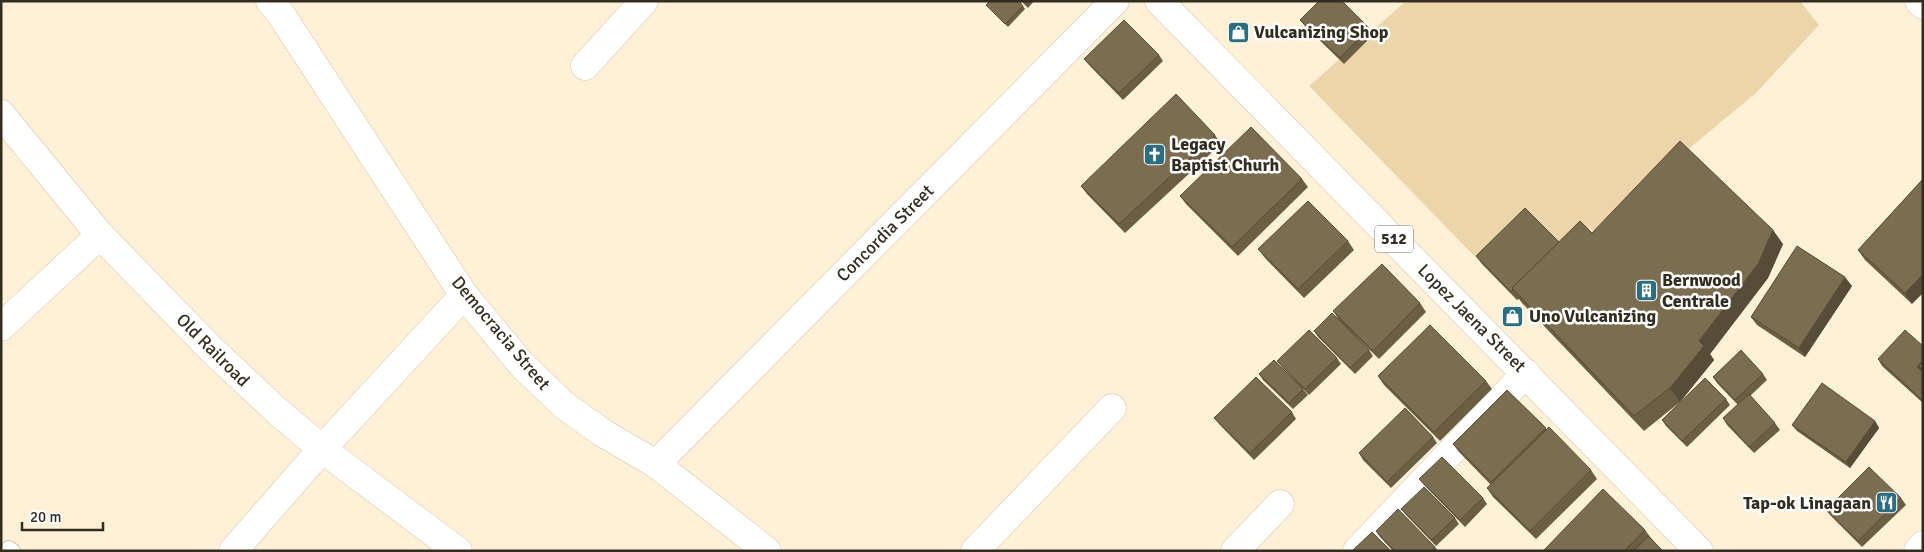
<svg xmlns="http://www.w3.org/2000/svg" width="1924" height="552" viewBox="0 0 1924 552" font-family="Signika,sans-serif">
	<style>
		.green { fill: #ecd6a9 }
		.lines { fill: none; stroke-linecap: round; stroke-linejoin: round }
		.service-casing { stroke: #d3c4a4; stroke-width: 16 }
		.minor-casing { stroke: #d3c4a4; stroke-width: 29 }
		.tertiary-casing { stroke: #d3c4a4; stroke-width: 29 }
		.primary-casing { stroke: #d3c4a4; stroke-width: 29 }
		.service { stroke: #fff; stroke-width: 14 }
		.minor { stroke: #fff; stroke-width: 28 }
		.tertiary { stroke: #fff; stroke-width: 28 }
		.primary { stroke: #fff; stroke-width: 28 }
		.wall { fill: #6a5e45 }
		.shaded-wall { fill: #564c38 }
		.building { fill: #7b6d50; stroke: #564c38 }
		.labels { text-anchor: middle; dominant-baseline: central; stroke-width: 5; stroke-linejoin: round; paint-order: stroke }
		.shield { fill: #fff; stroke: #706c63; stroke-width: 1 }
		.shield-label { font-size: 16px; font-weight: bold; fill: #332d20 }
		.poi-label { font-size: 18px; font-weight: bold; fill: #332d20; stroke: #fff; text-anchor: start }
		.street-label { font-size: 18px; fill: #332d20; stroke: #fff }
	</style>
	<rect width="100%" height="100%" fill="#fef1d7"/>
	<polygon class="green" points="1406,1 1800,1 1819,25 1756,93 1686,151 1601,240 1590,228 1517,300 1309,86"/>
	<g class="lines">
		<defs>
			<polyline id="service" points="9,548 13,551"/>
			<g id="minor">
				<polyline points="270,1 280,13 464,295 523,366 565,406 603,433 656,464 767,551"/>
				<polyline points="585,66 644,1"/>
				<polyline points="1,114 100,235 212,350 276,410 322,449 458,551"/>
				<polyline points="1,327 100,235"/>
				<polyline points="656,464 1115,1"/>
				<polyline points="233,551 322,449 464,295"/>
				<polyline points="975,551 1112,408"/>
				<polyline points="1235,551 1280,504"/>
				<polyline points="1357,551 1526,373"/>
			</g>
			<g id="tertiary">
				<polyline points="1919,1 1923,5"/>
				<polyline points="1918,551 1923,545"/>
			</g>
			<polyline id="primary" points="1159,1 1699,551"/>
		</defs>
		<use href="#service" class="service-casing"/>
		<use href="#minor" class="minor-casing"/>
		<use href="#tertiary" class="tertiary-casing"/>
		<use href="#primary" class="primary-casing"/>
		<use href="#service" class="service"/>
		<use href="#minor" class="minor"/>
		<use href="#tertiary" class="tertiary"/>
		<use href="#primary" class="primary"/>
	</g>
	<g class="wall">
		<polygon points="1021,1 1034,1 1028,8"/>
		<polygon points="986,5 1023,6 1025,9 1008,27"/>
		<polygon points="1300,20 1369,28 1374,34 1344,64 1305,26"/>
		<polygon points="1159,55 1163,61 1123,100 1089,65 1084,59"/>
		<polygon points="1215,135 1221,144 1125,233 1087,194 1081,186"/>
		<polygon points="1302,179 1308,187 1238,256 1186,204 1180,196"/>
		<polygon points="1923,179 1912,304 1865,260 1858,250"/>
		<polygon points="1592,233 1783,244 1768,278 1710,354 1714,360 1680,402 1644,431 1522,303 1519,299 1517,300 1482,264 1476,256 1559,242"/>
		<polygon points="1348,241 1354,250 1304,298 1265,258 1258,249"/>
		<polygon points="1852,286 1805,357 1757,325 1751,317"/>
		<polygon points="1420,303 1426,312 1379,359 1339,320 1333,311"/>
		<polygon points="1314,331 1369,350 1373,356 1355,374 1318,337"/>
		<polygon points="1923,346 1923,372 1922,372 1923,372 1923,403 1882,366 1878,359"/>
		<polygon points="1337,358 1341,364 1309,395 1282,367 1277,361"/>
		<polygon points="1259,374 1303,389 1308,395 1293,409 1263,380"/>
		<polygon points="1763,374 1767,380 1750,396 1775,423 1780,430 1754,453 1727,425 1723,418 1738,405 1717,383 1713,377"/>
		<polygon points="1378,376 1486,381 1492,389 1440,441 1384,385"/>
		<polygon points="1507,390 1547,430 1591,470 1597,479 1536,539 1493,497 1487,488 1491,485 1459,452 1453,444"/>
		<polygon points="1726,399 1730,405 1687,447 1666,426 1662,420"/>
		<polygon points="1292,412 1296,419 1254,460 1219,424 1214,418"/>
		<polygon points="1875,421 1879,428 1850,468 1797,431 1792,425"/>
		<polygon points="1433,437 1437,443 1391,488 1363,460 1359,453"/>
		<polygon points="1419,479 1483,498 1487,504 1465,527 1424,485"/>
		<polygon points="1901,498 1906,505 1862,547 1831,516 1826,510"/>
		<polygon points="1401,509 1455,518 1459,524 1436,546 1406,515"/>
		<polygon points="1645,530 1651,538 1663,551 1543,551"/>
		<polygon points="1376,531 1435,547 1438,551 1393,551 1380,537"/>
	</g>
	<g class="shaded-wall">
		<polygon points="1773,230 1783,244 1768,278 1710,354 1714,360 1680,402 1670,388 1699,341"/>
		<polygon points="1923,274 1923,293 1912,304 1905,293"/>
		<polygon points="1845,277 1852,286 1805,357 1799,348"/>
		<polygon points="1923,360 1923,370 1919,366 1922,371 1921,373 1917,367"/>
		<polygon points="1875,421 1879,428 1850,468 1846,462"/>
	</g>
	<g class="building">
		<polygon points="990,1 1019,1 1023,6 1005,24 986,5"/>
		<polygon points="1319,1 1342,1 1369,28 1340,58 1300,20"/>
		<polygon points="1124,20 1159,55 1119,93 1084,59"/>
		<polygon points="1176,94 1215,135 1119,224 1081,186"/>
		<polygon points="1251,127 1302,179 1232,247 1180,196"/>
		<polygon points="1680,141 1773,230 1758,264 1699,341 1704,346 1670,388 1634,416 1512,288 1580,221 1592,233"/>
		<polygon points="1923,179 1923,274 1905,293 1858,250"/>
		<polygon points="1308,201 1348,241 1298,289 1258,249"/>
		<polygon points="1525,208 1559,242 1512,288 1513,290 1511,292 1476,256"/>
		<polygon points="1797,246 1845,277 1799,348 1751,317"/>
		<polygon points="1382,264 1420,303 1373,351 1333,311"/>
		<polygon points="1332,313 1369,350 1350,368 1314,331"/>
		<polygon points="1430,325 1486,381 1434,432 1378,376"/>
		<polygon points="1309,330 1337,358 1305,389 1277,361"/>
		<polygon points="1905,330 1923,346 1923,360 1917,367 1923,372 1923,401 1878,359"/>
		<polygon points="1741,350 1763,374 1735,400 1713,377"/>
		<polygon points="1274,360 1303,389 1289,403 1259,374"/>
		<polygon points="1923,362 1923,370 1919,366"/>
		<polygon points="1256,377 1292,412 1250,453 1214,418"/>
		<polygon points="1705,378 1726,399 1682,441 1662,420"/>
		<polygon points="1822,383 1875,421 1846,462 1792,425"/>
		<polygon points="1507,390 1546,428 1491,482 1453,444"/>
		<polygon points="1749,394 1775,423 1749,447 1723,418"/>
		<polygon points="1405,408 1433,437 1387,482 1359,453"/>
		<polygon points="1549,427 1591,470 1530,531 1487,488"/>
		<polygon points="1442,457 1483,498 1460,520 1419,479"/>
		<polygon points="1869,467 1901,498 1858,541 1826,510"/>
		<polygon points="1424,487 1455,518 1432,540 1401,509"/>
		<polygon points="1603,489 1645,530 1624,551 1543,551"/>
		<polygon points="1398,509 1435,547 1431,551 1395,551 1376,531"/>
		<polygon points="1372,532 1391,551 1352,551"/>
		<polygon points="1648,536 1663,551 1634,551"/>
	</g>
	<defs>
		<symbol id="shop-square" viewBox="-11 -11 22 22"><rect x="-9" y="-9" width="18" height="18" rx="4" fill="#2c6e80" stroke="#fff"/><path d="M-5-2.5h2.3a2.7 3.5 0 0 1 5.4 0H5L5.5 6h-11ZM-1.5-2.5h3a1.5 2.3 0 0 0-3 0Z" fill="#fff"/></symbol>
		<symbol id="church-square" viewBox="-11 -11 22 22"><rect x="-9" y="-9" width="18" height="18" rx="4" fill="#2c6e80" stroke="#fff"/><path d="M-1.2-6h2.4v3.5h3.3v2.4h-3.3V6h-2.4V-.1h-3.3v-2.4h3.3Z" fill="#fff"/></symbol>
		<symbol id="building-square" viewBox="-11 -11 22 22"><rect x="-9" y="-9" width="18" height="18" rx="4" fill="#2c6e80" stroke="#fff"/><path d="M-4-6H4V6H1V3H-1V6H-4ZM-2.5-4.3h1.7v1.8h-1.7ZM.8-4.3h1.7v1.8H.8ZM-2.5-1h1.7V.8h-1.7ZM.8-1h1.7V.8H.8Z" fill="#fff"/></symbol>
		<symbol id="restaurant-square" viewBox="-11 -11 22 22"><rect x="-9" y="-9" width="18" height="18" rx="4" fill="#2c6e80" stroke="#fff"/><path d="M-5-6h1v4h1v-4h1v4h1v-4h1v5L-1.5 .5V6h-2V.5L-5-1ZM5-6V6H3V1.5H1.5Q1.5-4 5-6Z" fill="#fff"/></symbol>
	</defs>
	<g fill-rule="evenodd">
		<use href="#shop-square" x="1226" y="20" width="25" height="25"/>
		<use href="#church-square" x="1142" y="142" width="25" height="25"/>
		<use href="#building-square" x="1634" y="278" width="25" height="25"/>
		<use href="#shop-square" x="1500" y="304" width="25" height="25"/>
		<use href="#restaurant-square" x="1874" y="490" width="25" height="25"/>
	</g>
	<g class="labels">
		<rect class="shield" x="1375" y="225.5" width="38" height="27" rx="4"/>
		<g class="shield-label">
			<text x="1394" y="239">512</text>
		</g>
		<g class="poi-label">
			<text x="1254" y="32">Vulcanizing Shop</text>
			<text x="1171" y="144">Legacy<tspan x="1171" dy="21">Baptist Churh</tspan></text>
			<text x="1662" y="280">Bernwood<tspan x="1662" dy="21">Centrale</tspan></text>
			<text x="1529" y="316">Uno Vulcanizing</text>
			<text x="1871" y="503" text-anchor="end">Tap-ok Linagaan</text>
		</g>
		<g class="street-label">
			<text transform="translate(885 233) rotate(-45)">Concordia Street</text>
			<text transform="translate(1472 318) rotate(45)">Lopez Jaena Street</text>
			<text transform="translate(501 333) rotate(50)">Democracia Street</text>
			<text transform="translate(213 350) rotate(45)">Old Railroad</text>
		</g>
	</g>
	<rect width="1924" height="552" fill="none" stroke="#332d20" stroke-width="5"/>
	<path d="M22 522v8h81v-8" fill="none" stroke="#332d20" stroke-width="2.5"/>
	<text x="30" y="522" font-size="15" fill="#332d20" stroke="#ffffff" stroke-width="4" paint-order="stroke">20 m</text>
</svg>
